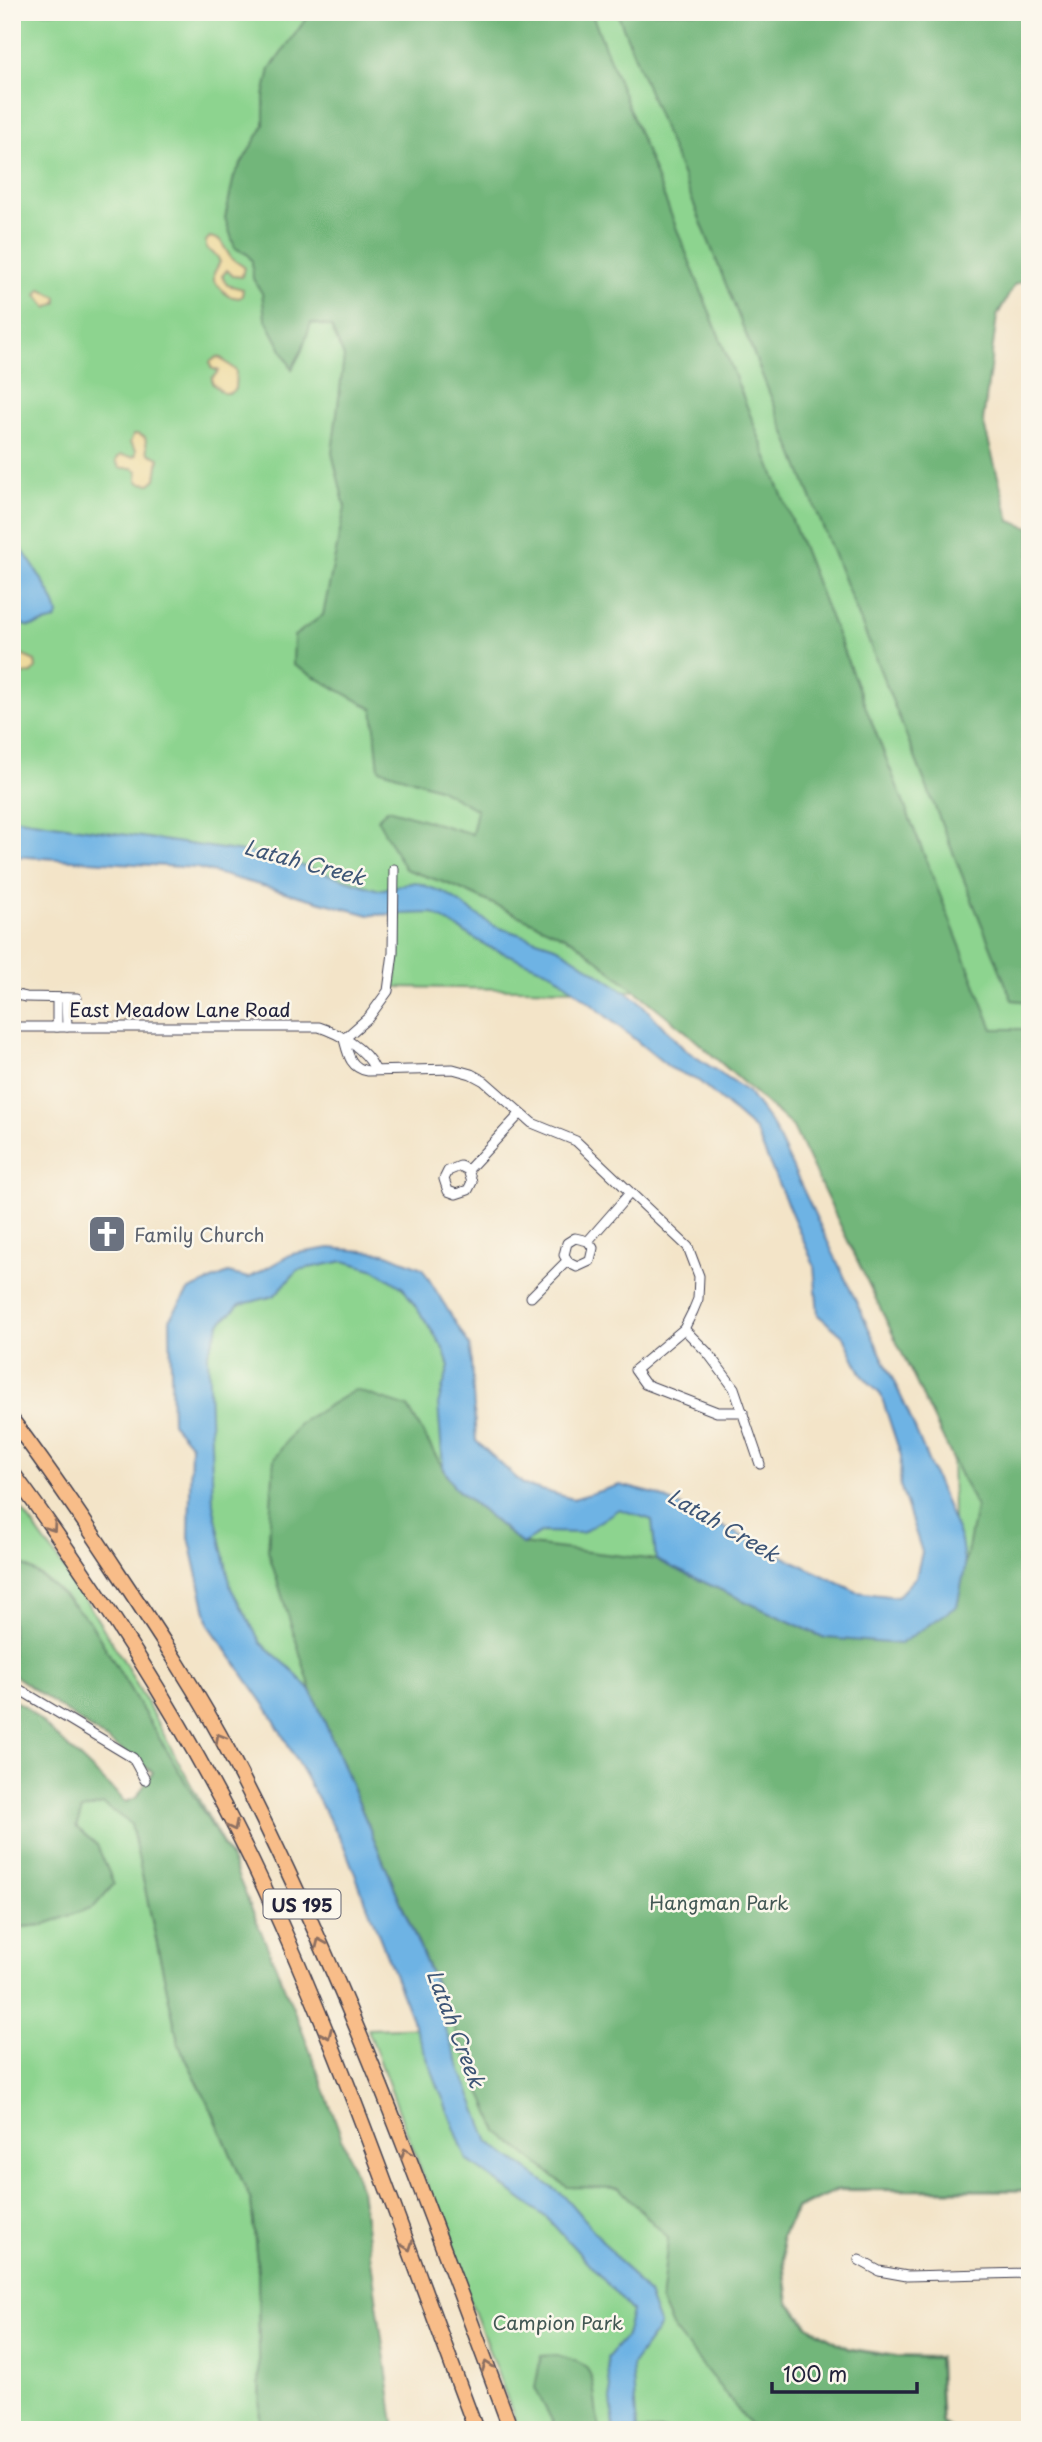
<svg xmlns="http://www.w3.org/2000/svg" width="1042" height="2442" viewBox="0 0 1042 2442" font-family="'Playpen Sans',sans-serif">
	<style>
		.green { fill: #8dd48f; stroke: #587b65; stroke-width: 2 }
		.forest { fill: #72b67a; stroke: #4a6c5a; stroke-width: 2 }
		.sand { fill: #eeda9e; stroke: #887e6c; stroke-width: 2 }
		.water { fill: #6eb3e4; stroke: #486a90; stroke-width: 2 }
		.lines { fill: none; stroke-linecap: round; stroke-linejoin: round }
		.minor-casing { stroke: #413f50; stroke-width: 11 }
		.trunk-casing { stroke: #413f50; stroke-width: 17 }
		.minor { stroke: #fff; stroke-width: 9 }
		.trunk { stroke: #f8bd89; stroke-width: 14 }
		.oneway { stroke: #8d7062 }
		.labels { text-anchor: middle; dominant-baseline: central; stroke-width: 5; stroke-linejoin: round; paint-order: stroke }
		.shield { fill: #fbf7ec; stroke: #636270; stroke-width: 2 }
		.shield-label { font-size: 18px; font-weight: bold; fill: #22223b }
		.street-label { font-size: 19px; fill: #22223b; stroke: #fbf7ec }
		.worship-label { font-size: 19px; fill: #5b616d; stroke: #fbf7ec; text-anchor: start }
		.park-label { font-size: 19px; fill: #425754; stroke: #fbf7ec }
		.water-label { font-size: 21px; font-style: italic; fill: #3d5576; stroke: #fbf7ec }
	</style>
	<rect width="100%" height="100%" fill="#fbf7ec"/>
	<filter id="ink" filterUnits="userSpaceOnUse"><feTurbulence type="fractalNoise" baseFrequency=".0143" numOctaves="2"/><feDisplacementMap in="SourceGraphic" scale="14" xChannelSelector="R" yChannelSelector="G"/><feConvolveMatrix kernelMatrix="1 2 1 2 8 2 1 2 1" color-interpolation-filters="sRGB"/></filter>
	<filter id="wash" filterUnits="userSpaceOnUse"><feTurbulence type="fractalNoise" baseFrequency=".00686" numOctaves="4" result="noise"/><feDisplacementMap in="SourceGraphic" scale="28" xChannelSelector="R" yChannelSelector="G"/><feGaussianBlur stdDeviation="1.57" result="paint"/><feColorMatrix in="noise" values="0 0 0 0 0 0 0 0 0 0 0 0 0 0 0 0 0 1.4 0 .05"/><feComposite in="paint" operator="in"/></filter>
	<g filter="url(#wash)">
		<rect width="100%" height="100%" fill="#f3e4c8"/>
		<g class="green">
			<polygon points="12,12 942,12 1030,993 1030,2191 838,2190 797,2209 782,2237 785,2269 789,2302 810,2327 848,2348 897,2356 939,2357 942,2422 954,2430 519,2430 368,2029 433,2027 358,1837 249,1654 205,1534 206,1314 296,1261 337,1254 381,1261 460,1358 454,1413 511,1508 618,1497 897,1622 953,1525 947,996 395,987 399,952 399,905 273,872 12,840"/>
			<path d="M12 1496 74 1582 125 1663 230 1857 90 1622C67 1599 43 1572 12 1560Z"/>
			<polygon points="103,1803 131,1824 179,2045 213,2113 251,2201 258,2271 260,2430 12,2430 12,1928 43,1925 97,1845 76,1827 82,1810"/>
		</g>
		<g class="forest">
			<polygon points="311,12 591,12 993,1029 1030,1029 1030,2190 839,2189 796,2208 781,2237 784,2270 788,2302 809,2327 848,2349 897,2357 938,2358 941,2423 951,2430 754,2430 672,2327 661,2302 668,2238 619,2188 567,2187 498,2132 312,1692 268,1551 274,1459 299,1423 355,1390 408,1407 454,1487 522,1544 656,1560 825,1638 957,1606 976,1507 793,1127 684,1030 574,941 454,886 405,869 377,819 388,809 472,834 477,810 438,788 379,769 373,709 293,665 294,636 323,615 345,507 332,453 344,357 331,327 311,323 302,350 292,369 265,318 262,293 253,279 252,261 247,254 235,248 225,218 234,176 264,125 264,96 270,69"/>
			<polygon points="617,12 1030,12 1030,279 1015,284 997,316 983,421 1010,521 1030,528 1030,1002 1012,1000"/>
			<path d="M12 1560C43 1572 67 1599 90 1622L230 1857 303 2032 361 2190 395 2430H260L258 2271 251 2201 213 2113 179 2045 131 1824 103 1804 82 1810 76 1827 97 1845 114 1884 94 1907 43 1925 12 1928V1700L25 1706 126 1802 136 1798 153 1772 12 1674Z"/>
			<path d="M557 2355C565 2358 576 2360 583 2365 599 2376 592 2412 601 2430H557L535 2388 541 2356Z"/>
		</g>
		<g class="sand">
			<polygon points="210,237 220,240 231,258 244,267 242,277 233,276 227,270 222,276 227,285 243,289 242,296 239,298 228,296 214,281 214,273 220,262 217,256 206,248 206,241"/>
			<polygon points="41,289 57,297 57,303 47,308 37,295"/>
			<polygon points="217,357 221,358 236,371 235,389 230,393 223,393 212,383 212,378 219,371 211,368 210,362"/>
			<polygon points="137,434 145,437 148,453 159,458 156,479 150,484 140,483 137,480 137,471 133,468 120,468 116,461 120,455 134,457 136,454 136,450 130,443 133,435"/>
			<polygon points="12,647 17,653 35,661 36,668 32,673 24,674 12,670"/>
		</g>
		<g class="water">
			<path d="M12 536C24 551 57 599 58 615 54 623 52 620 44 623 26 629 21 628 12 610Z"/>
			<polygon points="12,818 270,856 379,890 415,882 445,893 494,926 558,947 638,1000 684,1049 748,1092 773,1126 905,1405 961,1540 965,1568 957,1606 900,1644 825,1638 656,1560 652,1520 619,1509 582,1533 542,1532 522,1544 454,1487 443,1467 438,1404 449,1366 442,1346 403,1288 375,1270 344,1261 298,1270 274,1296 239,1305 220,1323 208,1353 213,1504 231,1588 261,1643 290,1668 312,1692 446,2010 445,2029 489,2142 564,2196 648,2294 660,2326 632,2365 637,2430 614,2430 607,2358 626,2336 632,2311 547,2218 467,2160 344,1846 269,1711 209,1625 189,1537 191,1445 172,1423 170,1318 189,1290 228,1273 249,1278 292,1254 330,1248 385,1253 422,1268 470,1346 476,1441 524,1485 573,1499 620,1485 655,1494 857,1592 897,1597 916,1577 922,1552 900,1485 901,1456 881,1395 862,1375 844,1337 818,1315 814,1265 755,1130 699,1081 670,1068 553,973 489,947 433,913 369,915 197,868 12,856"/>
		</g>
	</g>
	<g filter="url(#ink)">
		<g class="lines">
			<defs>
				<g id="minor">
					<polyline points="12,994 26,997 77,998"/>
					<polyline points="57,998 57,1027"/>
					<polyline points="66,998 67,1027"/>
					<path d="M12 1027H319C340 1034 365 1048 375 1069"/>
					<path d="M344 1039C348 1054 350 1068 368 1071L453 1069 471 1074 484 1081 532 1123 576 1141 688 1247 699 1276 698 1299 693 1311 684 1329 635 1370 645 1384 717 1412H743"/>
					<polyline points="344,1039 369,1017 388,991 393,953 394,869"/>
					<polyline points="468,1170 472,1182 468,1190 456,1194 448,1191 444,1179 448,1171 460,1166 468,1170 520,1114"/>
					<polyline points="588,1241 593,1248 590,1261 577,1267 569,1263 564,1255 567,1243 575,1238 588,1241 630,1193"/>
					<polyline points="531,1297 567,1261"/>
					<polyline points="684,1329 707,1352 734,1388 760,1464"/>
					<polyline points="12,1685 133,1758 145,1780"/>
					<polyline points="859,2260 879,2271 907,2276 1030,2273"/>
				</g>
				<g id="trunk">
					<path d="M12 1420C50 1470 85 1522 119 1574 159 1634 199 1694 232 1758 344 1973 427 2203 511 2430"/>
					<path d="M12 1472C107 1601 198 1744 265 1889 346 2065 408 2249 476 2430"/>
				</g>
			</defs>
			<use href="#minor" class="minor-casing"/>
			<use href="#trunk" class="trunk-casing"/>
			<use href="#minor" class="minor"/>
			<use href="#trunk" class="trunk"/>
		</g>
		<defs><path id="oneway-chevron" d="M-2-3.5L2.5 0L-2 3.5" fill="none" stroke-width="1.6" stroke-linecap="round" stroke-linejoin="round" transform="scale(1.75)"/></defs>
		<g class="oneway">
			<use href="#oneway-chevron" transform="translate(52 1527) rotate(55)"/>
			<use href="#oneway-chevron" transform="translate(220 1738) rotate(-120)"/>
			<use href="#oneway-chevron" transform="translate(233 1826) rotate(63)"/>
			<use href="#oneway-chevron" transform="translate(320 1943) rotate(-114)"/>
			<use href="#oneway-chevron" transform="translate(327 2034) rotate(67)"/>
			<use href="#oneway-chevron" transform="translate(406 2153) rotate(-111)"/>
			<use href="#oneway-chevron" transform="translate(408 2246) rotate(70)"/>
			<use href="#oneway-chevron" transform="translate(487 2366) rotate(-110)"/>
		</g>
	</g>
	<defs>
		<symbol id="church-square" viewBox="-11 -11 22 22"><rect x="-9" y="-9" width="18" height="18" rx="4" fill="#6b7280" stroke="#fbf7ec"/><path d="M-1.2-6h2.4v3.5h3.3v2.4h-3.3V6h-2.4V-.1h-3.3v-2.4h3.3Z" fill="#fff"/></symbol>
	</defs>
	<g fill-rule="evenodd">
		<use href="#church-square" x="85" y="1212" width="44" height="44"/>
	</g>
	<g class="labels">
		<rect class="shield" x="263.5" y="1889.5" width="77" height="29" rx="5"/>
		<g class="shield-label">
			<text x="302" y="1904">US 195</text>
		</g>
		<g class="street-label">
			<text x="180" y="1009">East Meadow Lane Road</text>
		</g>
		<g class="worship-label">
			<text x="134" y="1234">Family Church</text>
		</g>
		<g class="park-label">
			<text x="719" y="1902">Hangman Park</text>
			<text x="558" y="2322">Campion Park</text>
		</g>
		<g class="water-label">
			<text transform="translate(305 861) rotate(15)">Latah Creek</text>
			<text transform="translate(724 1524) rotate(30)">Latah Creek</text>
			<text transform="translate(457 2028) rotate(69)">Latah Creek</text>
		</g>
	</g>
	<rect width="1042" height="2442" fill="none" stroke="#fbf7ec" stroke-width="42"/>
	<path d="M772 2382v10h145v-10" fill="none" stroke="#22223b" stroke-width="3.5"/>
	<text x="783" y="2382" font-size="21" fill="#22223b" stroke="#fbf7ec" stroke-width="5" paint-order="stroke">100 m</text>
</svg>
